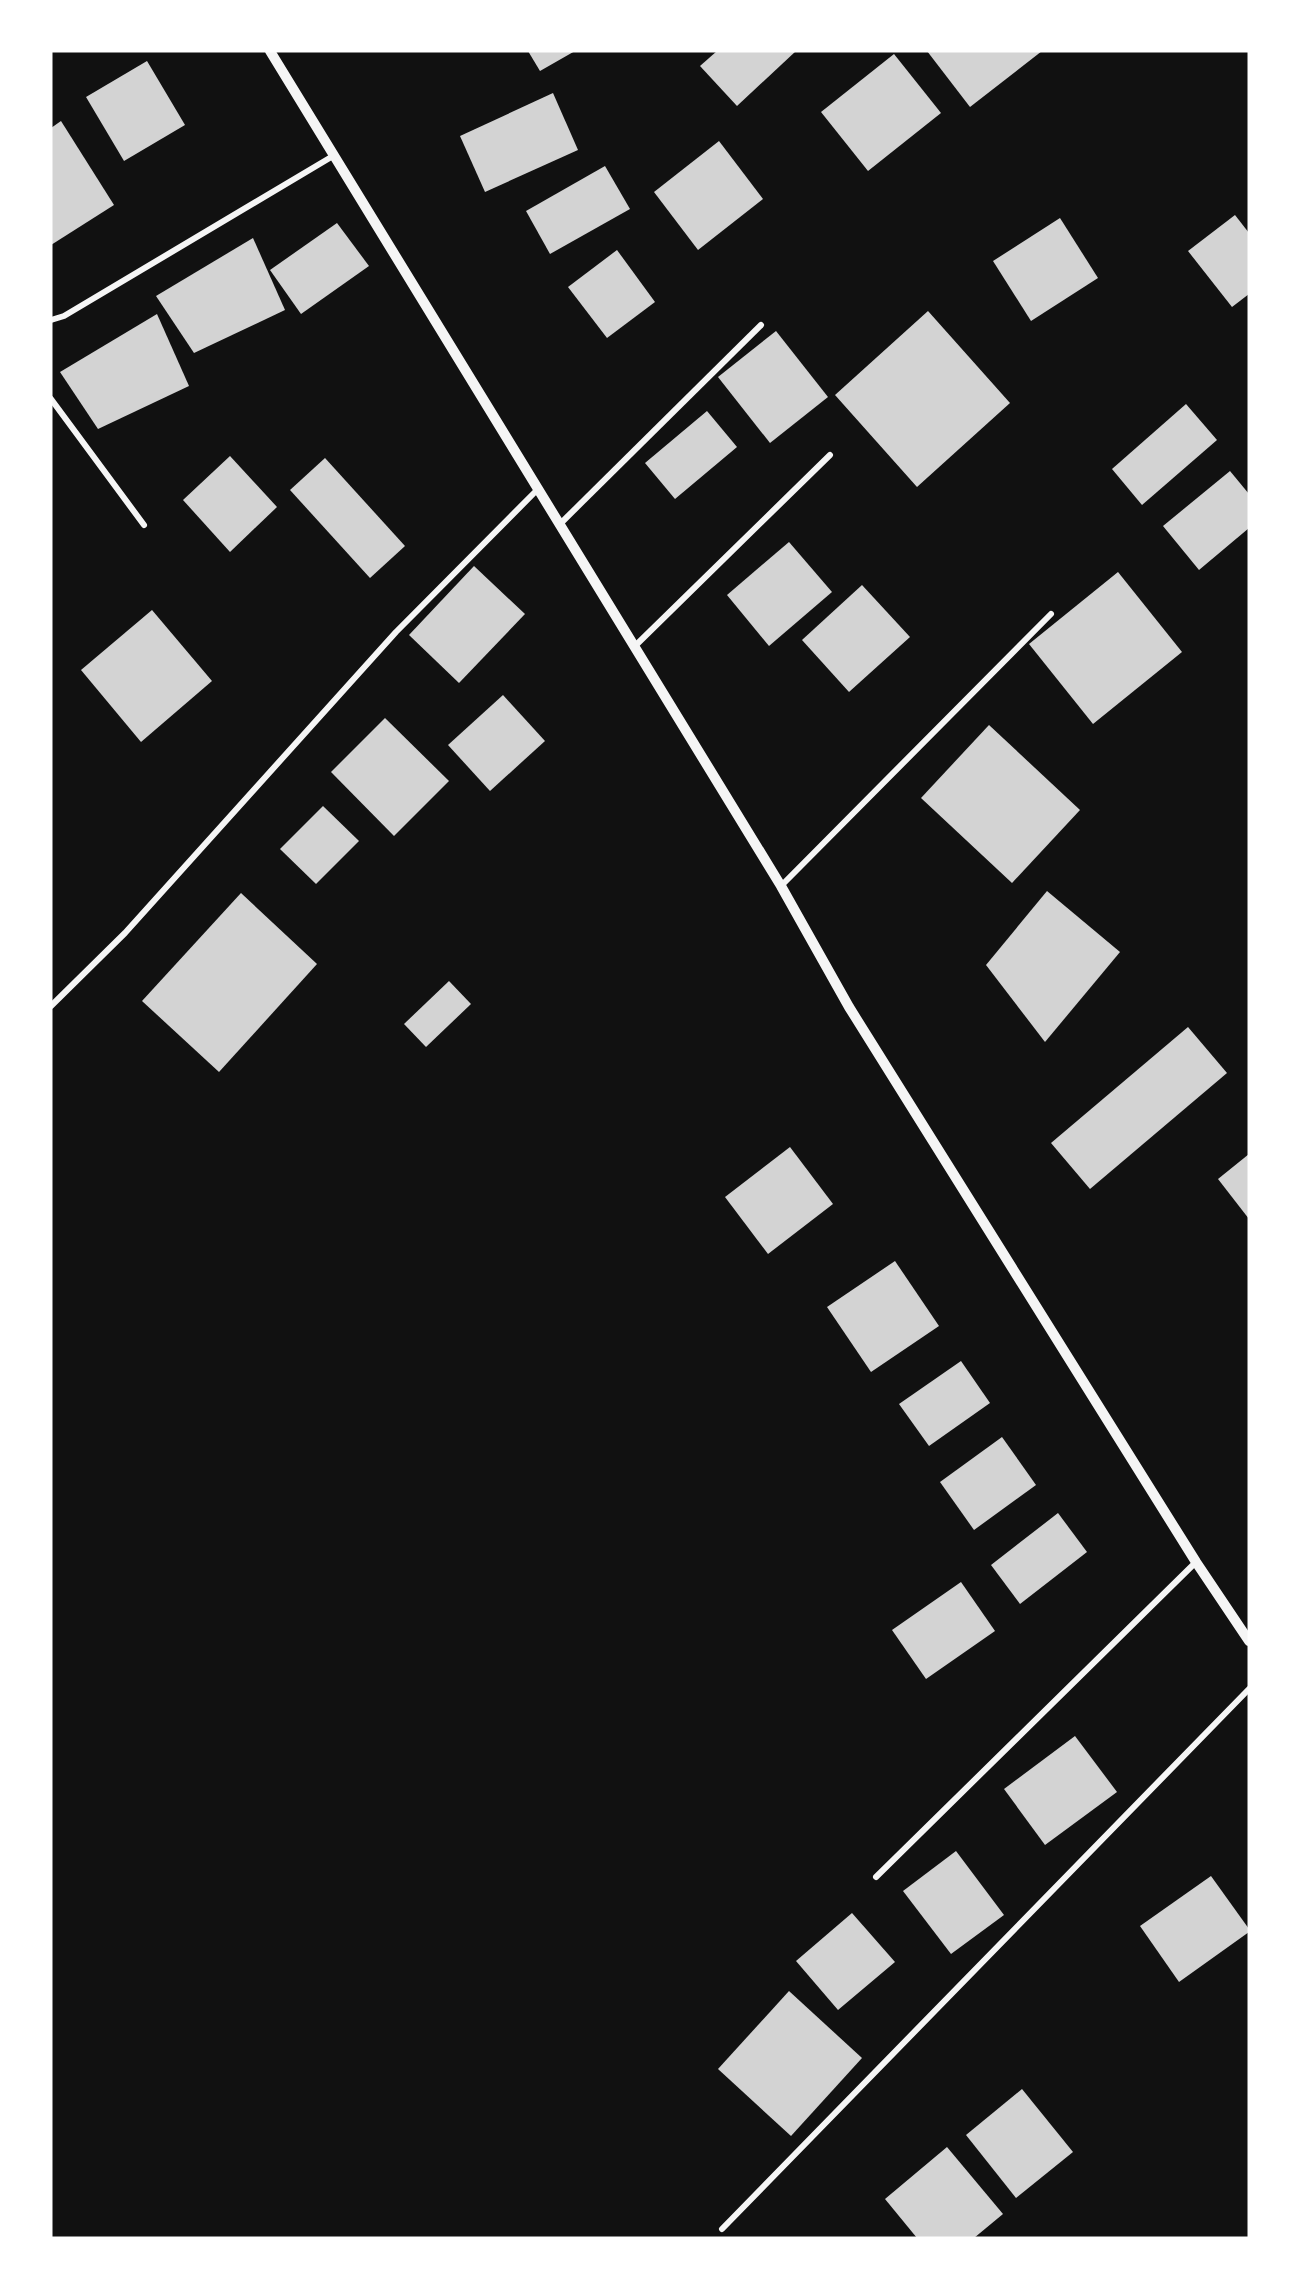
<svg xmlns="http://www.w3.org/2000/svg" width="1300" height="2289" viewBox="0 0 1300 2289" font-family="Arial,sans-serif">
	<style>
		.building { fill: #d3d3d3 }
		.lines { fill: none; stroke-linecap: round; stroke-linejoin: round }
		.minor { stroke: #f5f5f5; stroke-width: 6 }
		.tertiary { stroke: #f5f5f5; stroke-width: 10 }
	</style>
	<rect width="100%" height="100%" fill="#111"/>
	<g class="building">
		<polygon points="528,51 575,51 540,71"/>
		<polygon points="717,51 796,51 737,106 700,66"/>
		<polygon points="927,51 1042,51 970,107"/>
		<polygon points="894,54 941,113 868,171 821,112"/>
		<polygon points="147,61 185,125 124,161 86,97"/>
		<polygon points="553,93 578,150 485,192 460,136"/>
		<polygon points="61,121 114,205 51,245 51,128"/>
		<polygon points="719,141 763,199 698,250 654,192"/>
		<polygon points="605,166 630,209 550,254 526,211"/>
		<polygon points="1235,215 1249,233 1249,294 1232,307 1188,251"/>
		<polygon points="1060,218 1098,278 1031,321 993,261"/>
		<polygon points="337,223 369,266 301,314 270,270"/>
		<polygon points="253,238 285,310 194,353 156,296"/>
		<polygon points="617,250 655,302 607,338 568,287"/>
		<polygon points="928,311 1010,403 917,487 835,395"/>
		<polygon points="157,314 189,386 98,429 60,372"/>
		<polygon points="776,331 828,397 770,443 718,377"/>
		<polygon points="1186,404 1217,440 1142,505 1112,469"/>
		<polygon points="707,411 737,447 675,499 645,463"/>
		<polygon points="230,456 277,507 230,552 183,500"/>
		<polygon points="325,458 405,546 370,578 290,490"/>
		<polygon points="1230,471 1249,494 1249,528 1199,570 1163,526"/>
		<polygon points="789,542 832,592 769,646 727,595"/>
		<polygon points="474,566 525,614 459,683 409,635"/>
		<polygon points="1118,572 1182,652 1093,724 1029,644"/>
		<polygon points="862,585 910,637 849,692 802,640"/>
		<polygon points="152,610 212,681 141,742 81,670"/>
		<polygon points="503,695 545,741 490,791 448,745"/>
		<polygon points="385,718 449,781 394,836 331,772"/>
		<polygon points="989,725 1080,810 1012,883 921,798"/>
		<polygon points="323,806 359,841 316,884 280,849"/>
		<polygon points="1047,891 1120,952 1045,1042 986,965"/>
		<polygon points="241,893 317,964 219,1072 142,1001"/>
		<polygon points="449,981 471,1004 426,1047 404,1024"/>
		<polygon points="1188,1027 1227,1073 1090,1189 1051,1143"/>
		<polygon points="790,1147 833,1204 768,1254 725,1197"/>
		<polygon points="1249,1154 1249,1219 1218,1179"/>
		<polygon points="895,1261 939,1326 871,1372 827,1307"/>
		<polygon points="961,1361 990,1403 929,1446 899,1404"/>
		<polygon points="1002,1437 1036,1485 974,1530 940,1482"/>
		<polygon points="1058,1513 1087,1552 1020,1604 991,1565"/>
		<polygon points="961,1582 995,1631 926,1679 892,1630"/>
		<polygon points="1075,1736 1117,1792 1045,1845 1004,1789"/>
		<polygon points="956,1851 1004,1915 951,1954 903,1891"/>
		<polygon points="1211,1876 1249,1929 1249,1932 1179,1982 1140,1926"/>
		<polygon points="852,1913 895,1962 838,2010 796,1961"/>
		<polygon points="789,1991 862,2058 791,2136 718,2069"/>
		<polygon points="1022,2089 1073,2152 1016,2198 966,2135"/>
		<polygon points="947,2147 1003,2214 974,2238 917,2238 885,2199"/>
	</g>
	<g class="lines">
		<g class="minor">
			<polyline points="51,320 64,316 333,156"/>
			<polyline points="51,399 144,525"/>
			<polyline points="560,524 761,325"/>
			<polyline points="635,646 830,455"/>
			<polyline points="781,886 1051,614"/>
			<polyline points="51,1006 125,933 396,632 538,489"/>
			<polyline points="876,1877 1196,1562"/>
			<polyline points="722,2229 1249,1689"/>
		</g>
		<polyline class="tertiary" points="270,51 781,886 849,1007 1196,1562 1249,1641"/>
	</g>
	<rect width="1300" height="2289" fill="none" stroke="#ffffff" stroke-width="105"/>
</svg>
